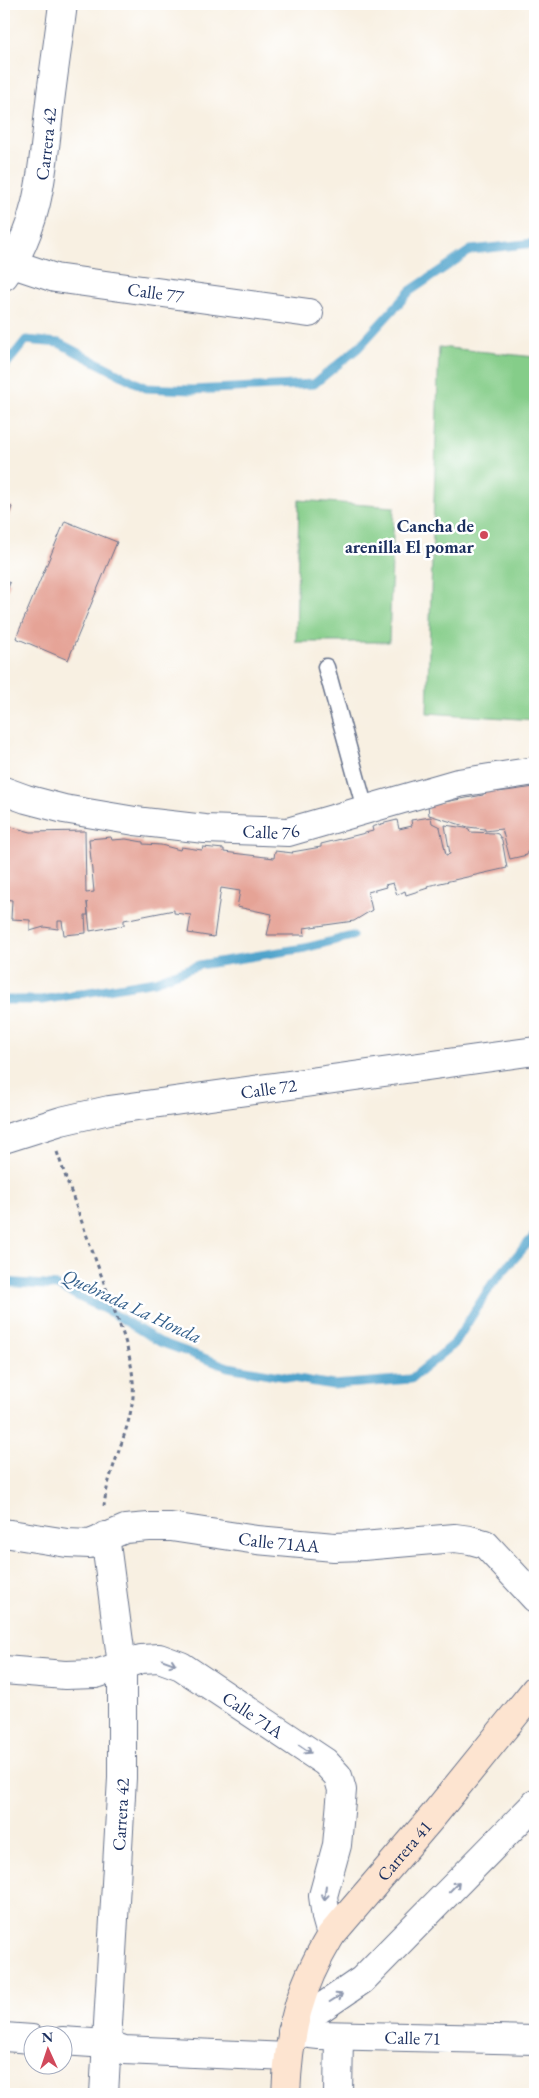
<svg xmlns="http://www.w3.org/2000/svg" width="539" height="2098" viewBox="0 0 539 2098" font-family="'EB Garamond',serif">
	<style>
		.green { fill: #85cd89; stroke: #507e74 }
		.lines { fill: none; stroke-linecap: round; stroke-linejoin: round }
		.stream { stroke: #50a3cb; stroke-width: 9 }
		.building { fill: #e5a396 }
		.service-casing { stroke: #68738c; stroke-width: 19 }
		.minor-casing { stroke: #68738c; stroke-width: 30 }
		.tertiary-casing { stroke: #68738c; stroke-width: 30 }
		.secondary-casing { stroke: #68738c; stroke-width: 30 }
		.path { stroke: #68738c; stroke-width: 3; stroke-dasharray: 4 4; stroke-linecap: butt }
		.service { stroke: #fff; stroke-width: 16 }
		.minor { stroke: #fff; stroke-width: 28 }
		.tertiary { stroke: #fff; stroke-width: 28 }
		.secondary { stroke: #fde4d0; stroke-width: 28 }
		.oneway { stroke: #8d97ae }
		.poi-dot { fill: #d1495b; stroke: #fff; stroke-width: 2 }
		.labels { text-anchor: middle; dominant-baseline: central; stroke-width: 5; stroke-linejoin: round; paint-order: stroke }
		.street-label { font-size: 18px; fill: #1b2f5e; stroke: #fff }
		.poi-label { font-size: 18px; font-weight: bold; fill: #1b2f5e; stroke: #fff; text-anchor: end }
		.water-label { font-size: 19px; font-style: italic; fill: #305d8a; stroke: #fff }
	</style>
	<rect width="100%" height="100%" fill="#fff"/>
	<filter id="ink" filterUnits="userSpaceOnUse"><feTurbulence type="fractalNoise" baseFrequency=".02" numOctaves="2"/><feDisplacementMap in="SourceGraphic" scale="10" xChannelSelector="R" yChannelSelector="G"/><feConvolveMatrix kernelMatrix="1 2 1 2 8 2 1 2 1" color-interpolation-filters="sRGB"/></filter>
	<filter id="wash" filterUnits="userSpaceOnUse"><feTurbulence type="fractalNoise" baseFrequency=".0096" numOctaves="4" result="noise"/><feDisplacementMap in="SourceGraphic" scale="20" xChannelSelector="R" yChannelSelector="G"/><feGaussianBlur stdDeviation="1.12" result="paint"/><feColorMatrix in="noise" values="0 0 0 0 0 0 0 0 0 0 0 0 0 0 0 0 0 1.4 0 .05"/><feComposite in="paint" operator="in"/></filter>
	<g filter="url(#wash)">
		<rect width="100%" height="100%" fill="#f8f0e2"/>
		<g class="green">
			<polygon points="439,347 535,357 535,720 427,713"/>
			<polygon points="299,500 394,507 389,642 296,642"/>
		</g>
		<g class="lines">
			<g class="stream">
				<polyline points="4,367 26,340 59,343 146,388 192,390 314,384 358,348 410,291 471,250 535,243"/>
				<polyline points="4,1000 42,1000 155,981 199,965 305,948 352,936"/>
				<polyline points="4,1282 57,1286 112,1313 160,1342 228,1367 333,1385 411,1379 454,1344 492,1284 535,1235"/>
			</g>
		</g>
		<g id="blocks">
			<g class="building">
				<polygon points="4,503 12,507 4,528"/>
				<polygon points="65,521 117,542 68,660 16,638"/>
				<polygon points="4,580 10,583 4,598"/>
				<polygon points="535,787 535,851 527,852 527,855 510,859 502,829 485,831 485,829 468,827 429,815 428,805 483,795 484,791 498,789 498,792"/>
				<polygon points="431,817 432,823 440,827 446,855 450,854 445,825 465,828 469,829 470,832 494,833 498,834 502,840 507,868 427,886 428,888 406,895 405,891 397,895 393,883 385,885 386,887 368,892 372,910 354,921 304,928 305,935 267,935 272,914 237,907 240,891 221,888 214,937 188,933 191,915 174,913 174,910 124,920 124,925 90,931 87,902 88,915 85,915 86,933 64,935 62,921 58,921 58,929 44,927 30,931 30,920 11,919 12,900 4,899 4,825 31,832 85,831 86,893 94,892 89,839 111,837 112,840 126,839 143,842 143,844 161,845 180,850 181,847 202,850 203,847 224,849 224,852 274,858 275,851 293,853 292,852 321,847 321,844 373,831 372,827 385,823 397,820 399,829 412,826 411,820"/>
			</g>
		</g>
	</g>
	<g filter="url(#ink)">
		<use href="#blocks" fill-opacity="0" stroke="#68738c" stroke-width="1"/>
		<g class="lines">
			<defs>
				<polyline id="service" points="326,667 365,809"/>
				<g id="minor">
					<path id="s1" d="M4 263 13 264 55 278 309 313"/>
					<path id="s2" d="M4 276C41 225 43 162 50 102 54 69 59 36 63 4"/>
					<path id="s3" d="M4 791 26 799 64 809 135 821 205 829 288 832 458 783 535 771"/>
					<path id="s4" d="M4 1533 67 1543 90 1544 125 1529 149 1527H171L257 1540 334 1547 363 1546 455 1538 470 1540 485 1544 535 1598"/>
					<path id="s5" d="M4 1670 65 1675 96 1674 141 1659 159 1658 181 1666 325 1762 338 1776 342 1790 337 1845 323 1896 326 1917 331 1935"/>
					<polyline points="294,2023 321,2008 362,1980 535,1804"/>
					<path id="s6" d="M292 2032 319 2035 535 2040"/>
					<path id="s7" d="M104 2094 122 1778V1665L105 1536"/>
					<polyline points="338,2094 339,2036"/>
				</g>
				<g id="tertiary">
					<path id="s8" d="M4 1139 61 1121 109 1110 535 1051"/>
					<polyline points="4,2037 32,2039"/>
					<polyline points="62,2041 107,2044 124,2050 288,2057"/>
				</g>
				<g id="secondary">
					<path id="s9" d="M286 2094C289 2030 298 1990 331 1935L433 1816 535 1690"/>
				</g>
			</defs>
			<use href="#service" class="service-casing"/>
			<use href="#minor" class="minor-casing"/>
			<use href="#tertiary" class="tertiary-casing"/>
			<use href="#secondary" class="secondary-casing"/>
			<path class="path" d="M57 1152C72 1195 87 1237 103 1280 116 1317 136 1357 133 1397 129 1435 108 1469 104 1506"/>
			<use href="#service" class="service"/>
			<use href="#minor" class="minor"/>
			<use href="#tertiary" class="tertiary"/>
			<use href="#secondary" class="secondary"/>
		</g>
		<defs><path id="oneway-shaft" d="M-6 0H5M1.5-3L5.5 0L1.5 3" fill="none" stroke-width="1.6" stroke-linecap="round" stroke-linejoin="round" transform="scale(1.25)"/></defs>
		<g class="oneway">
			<use href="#oneway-shaft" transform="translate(169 1662) rotate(20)"/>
			<use href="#oneway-shaft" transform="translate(305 1749) rotate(34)"/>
			<use href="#oneway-shaft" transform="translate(454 1887) rotate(-46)"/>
			<use href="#oneway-shaft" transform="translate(325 1893) rotate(97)"/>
			<use href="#oneway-shaft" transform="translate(336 1998) rotate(-32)"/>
		</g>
	</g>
	<circle class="poi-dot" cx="484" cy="535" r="5"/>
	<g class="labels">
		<g class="street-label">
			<text stroke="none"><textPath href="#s2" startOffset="140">Carrera 42</textPath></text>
			<text stroke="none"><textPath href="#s1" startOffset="155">Calle 77</textPath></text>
			<text stroke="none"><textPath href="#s3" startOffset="271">Calle 76</textPath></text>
			<text stroke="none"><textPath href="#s8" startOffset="270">Calle 72</textPath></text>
			<text stroke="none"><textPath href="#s4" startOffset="280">Calle 71AA</textPath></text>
			<text stroke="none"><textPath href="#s5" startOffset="268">Calle 71A</textPath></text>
			<text stroke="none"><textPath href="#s7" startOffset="280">Carrera 42</textPath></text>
			<text stroke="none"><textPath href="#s9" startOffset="279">Carrera 41</textPath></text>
			<text stroke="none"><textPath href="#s6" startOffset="121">Calle 71</textPath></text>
		</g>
		<g class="poi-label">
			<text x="474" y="525">Cancha de<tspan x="474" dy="21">arenilla El pomar</tspan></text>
		</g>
		<g class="water-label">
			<text transform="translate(132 1306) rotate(25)">Quebrada La Honda</text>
		</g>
	</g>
	<rect width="539" height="2098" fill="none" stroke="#fff" stroke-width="20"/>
	<g transform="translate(48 2050) rotate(357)"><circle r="24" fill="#ffffff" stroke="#a4acbf"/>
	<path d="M0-4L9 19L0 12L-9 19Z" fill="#d1495b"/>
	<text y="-8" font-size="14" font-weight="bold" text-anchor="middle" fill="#1b2f5e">N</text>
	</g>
</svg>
